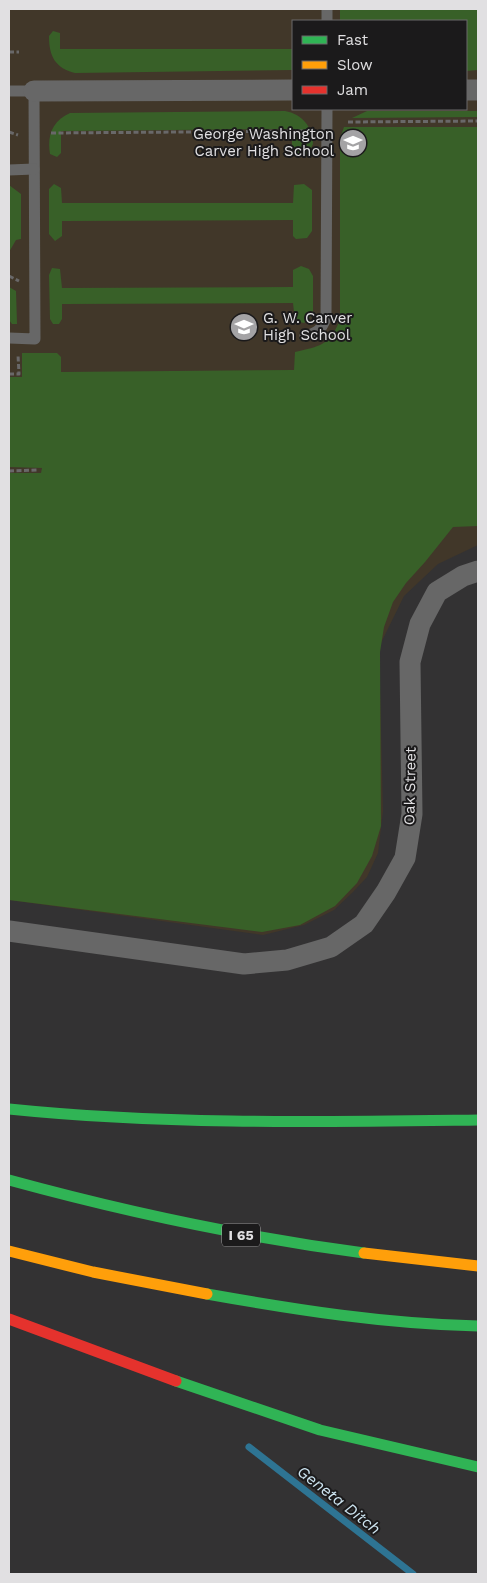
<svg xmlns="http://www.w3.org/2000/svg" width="487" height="1583" viewBox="0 0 487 1583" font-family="'Work Sans',sans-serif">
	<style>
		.education { fill: #413729; fill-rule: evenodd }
		.green { fill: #386028 }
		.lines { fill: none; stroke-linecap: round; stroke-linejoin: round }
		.stream { stroke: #2e7493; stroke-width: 7 }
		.path { stroke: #696869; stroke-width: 3; stroke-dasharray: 5 2.5; stroke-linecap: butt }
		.lane { stroke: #676767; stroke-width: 11 }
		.street { stroke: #676767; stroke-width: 21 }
		.fast { stroke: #30b455; stroke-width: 11 }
		.slow { stroke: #ff9f0a; stroke-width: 11 }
		.jam { stroke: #e5322d; stroke-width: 11 }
		.labels { text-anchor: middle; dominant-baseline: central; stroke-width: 4; stroke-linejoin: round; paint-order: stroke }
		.shield { fill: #1b1a1b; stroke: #a6a5a6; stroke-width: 1 }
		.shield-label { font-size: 14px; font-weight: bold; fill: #e1e0e2 }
		.poi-label { font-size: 15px; fill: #e1e0e2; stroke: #1b1a1b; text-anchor: end }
		.street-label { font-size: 15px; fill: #e1e0e2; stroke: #1b1a1b }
		.water-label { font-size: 16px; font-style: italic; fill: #cde4f0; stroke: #1b1a1b }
	</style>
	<rect width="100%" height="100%" fill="#333233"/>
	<path class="education" d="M9 9H478V545L438 564 404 596 379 647 383 811 378 853 367 877 353 892 334 910 304 925 263 935 9 900ZM293 21H466V109H293Z"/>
	<g class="green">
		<polygon points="340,9 478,9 478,70 466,71 466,21 340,21"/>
		<path d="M53 31 60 33V49H292L293 32V70L75 73C55 68 49 56 49 36Z"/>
		<path d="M285 111C302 114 313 127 313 144L308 154 297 156 292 152V129L61 131V153L57 157 50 154C47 136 52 121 70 113Z"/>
		<polygon points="367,111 478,111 478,117 352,118"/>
		<path d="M344 127H478V526L453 527 425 562 406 583 393 602 384 627 380 652 381 826 372 856 357 883 335 906 300 925 262 932 9 900V473H41L42 468 9 467V377H22V353H57L61 357V372L294 370 295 352C320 346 329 346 340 320V138Z"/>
		<polygon points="54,184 61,188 62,203 293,203 294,185 304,184 312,190 312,231 307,238 296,239 293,236 293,220 62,221 62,236 55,241 49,234 49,189"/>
		<polygon points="9,185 21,194 21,239 16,240 9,252"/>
		<polygon points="301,266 309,269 313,276 313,314 304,323 295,321 293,303 62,304 62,319 59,324 53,324 50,319 49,275 52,268 60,269 62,288 293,287 293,270"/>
		<polygon points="9,287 16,291 17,324 12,324 9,320"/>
	</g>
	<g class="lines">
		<polyline class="stream" points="249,1447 413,1574"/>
		<g class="path">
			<polyline points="9,52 19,52"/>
			<polyline points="348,122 478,121"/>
			<polyline points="9,132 18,135"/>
			<polyline points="51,133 312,131"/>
			<polyline points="9,276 19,281"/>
			<polyline points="9,374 19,374 18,355"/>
			<polyline points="9,471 38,470"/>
		</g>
		<g class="lane">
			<polyline points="327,21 327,9"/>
			<polyline points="9,91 34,91 35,339 9,338"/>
			<polyline points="9,170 34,169"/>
			<path d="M305 336C316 333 322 330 326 318L327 109"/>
		</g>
		<g class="street">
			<polyline points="466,90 478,90"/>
			<polyline points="34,91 293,90"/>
			<polyline points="9,931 244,964 287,960 331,947 364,924 386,892 405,858 412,814 410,662 420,624 437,592 463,576 478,571"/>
		</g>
		<g class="fast">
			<path d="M9 1109C165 1125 321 1122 478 1120"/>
			<path d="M9 1180C126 1212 243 1237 364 1253"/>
			<path d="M207 1294C297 1310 386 1324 478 1326"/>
			<polyline points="176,1381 320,1430 478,1467"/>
		</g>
		<g class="slow">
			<polyline points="9,1251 93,1272 207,1294"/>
			<polyline points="364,1253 478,1266"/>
		</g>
		<polyline class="jam" points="9,1319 176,1381"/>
	</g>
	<defs>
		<symbol id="school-disc" viewBox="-11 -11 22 22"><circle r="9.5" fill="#a4a3a5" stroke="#1b1a1b"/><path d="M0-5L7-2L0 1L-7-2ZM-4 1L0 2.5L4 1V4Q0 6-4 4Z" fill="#fff"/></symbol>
	</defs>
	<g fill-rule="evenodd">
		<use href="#school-disc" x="337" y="127" width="32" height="32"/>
		<use href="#school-disc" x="228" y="311" width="32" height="32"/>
	</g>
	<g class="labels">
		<rect class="shield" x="222" y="1223.5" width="38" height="23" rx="4"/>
		<g class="shield-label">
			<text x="241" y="1235">I 65</text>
		</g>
		<g class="poi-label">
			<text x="334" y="134">George Washington<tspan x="334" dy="17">Carver High School</tspan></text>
			<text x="263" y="318" text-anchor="start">G. W. Carver<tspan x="263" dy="17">High School</tspan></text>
		</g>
		<g class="street-label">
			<text transform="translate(410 786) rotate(-89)">Oak Street</text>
		</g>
		<g class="water-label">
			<text transform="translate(339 1500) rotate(38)">Geneta Ditch</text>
		</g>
	</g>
	<rect width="487" height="1583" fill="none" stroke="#e1e0e2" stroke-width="20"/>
	<rect x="292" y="20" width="175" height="90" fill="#1b1a1b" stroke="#6a696b"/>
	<rect x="302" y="36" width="25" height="8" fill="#30b455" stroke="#6a696b"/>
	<text x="337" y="45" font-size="15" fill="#e1e0e2">Fast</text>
	<rect x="302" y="61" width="25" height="8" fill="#ff9f0a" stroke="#6a696b"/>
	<text x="337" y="70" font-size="15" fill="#e1e0e2">Slow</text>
	<rect x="302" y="86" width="25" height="8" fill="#e5322d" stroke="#6a696b"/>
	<text x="337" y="95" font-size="15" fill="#e1e0e2">Jam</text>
</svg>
